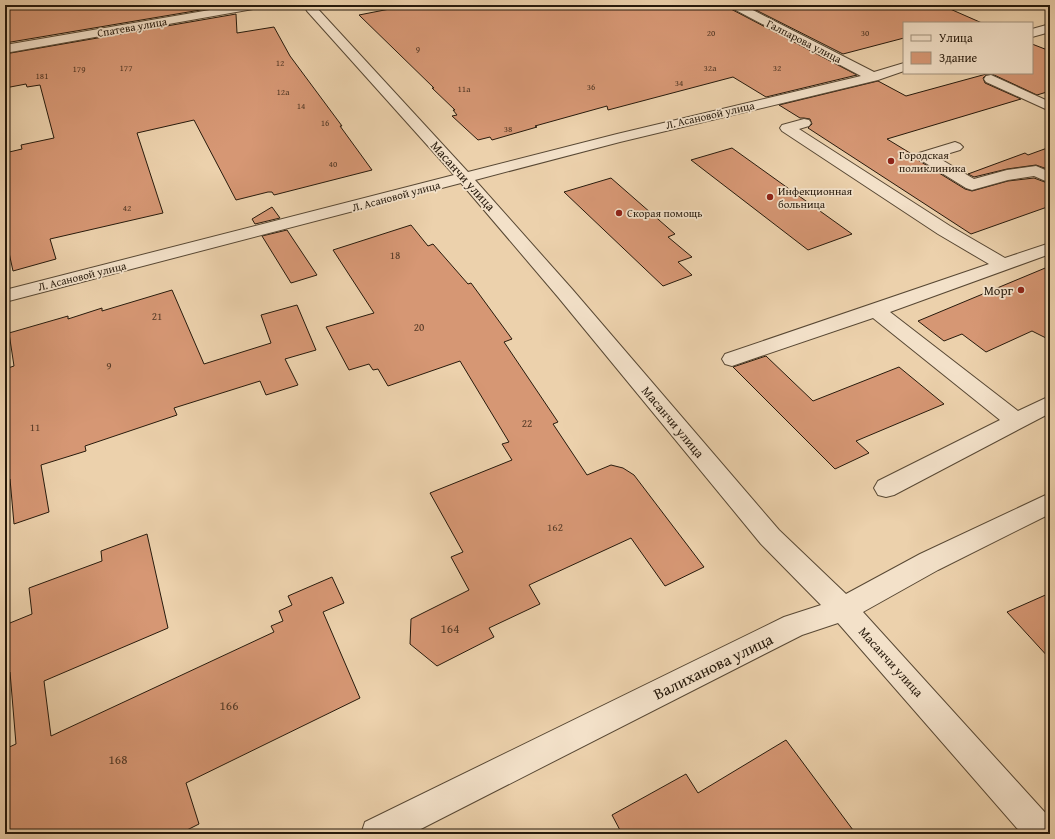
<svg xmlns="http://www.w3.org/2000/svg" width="1055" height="839" viewBox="0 0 1055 839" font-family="'Gentium Book Plus',serif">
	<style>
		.building { fill: #d69774; stroke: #271a0c }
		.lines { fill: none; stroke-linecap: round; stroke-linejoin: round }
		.minor-casing { stroke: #584834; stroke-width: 2 }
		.minor { fill: #f3e1c9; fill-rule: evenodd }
		.poi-dot { fill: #8f2418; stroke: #f3e1c9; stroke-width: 1.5 }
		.labels { text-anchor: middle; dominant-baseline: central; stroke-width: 3.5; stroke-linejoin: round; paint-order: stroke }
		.far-number-label { font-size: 9px; fill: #533926 }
		.far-street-label { font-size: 11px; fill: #271a0c; stroke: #f3e1c9 }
		.far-poi-label { font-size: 11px; fill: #271a0c; stroke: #f3e1c9; text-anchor: start }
		.number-label { font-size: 11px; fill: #533926 }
		.street-label { font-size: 13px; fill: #271a0c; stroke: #f3e1c9 }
		.poi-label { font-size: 13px; fill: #271a0c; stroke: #f3e1c9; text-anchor: end }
		.near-number-label { font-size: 13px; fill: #533926 }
		.near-street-label { font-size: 16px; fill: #271a0c; stroke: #f3e1c9 }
	</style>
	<rect width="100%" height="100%" fill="#ecd1ac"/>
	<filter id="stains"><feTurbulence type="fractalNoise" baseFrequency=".005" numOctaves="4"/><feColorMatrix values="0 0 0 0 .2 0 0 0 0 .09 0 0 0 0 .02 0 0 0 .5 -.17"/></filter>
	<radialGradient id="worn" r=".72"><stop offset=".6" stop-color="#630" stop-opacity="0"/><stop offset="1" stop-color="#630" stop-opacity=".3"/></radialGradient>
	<g class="building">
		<polygon points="30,5 230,5 5,43 5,9"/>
		<polygon points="410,5 726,5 729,8 857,75 766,97 733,77 608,110 607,106 535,126 537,127 492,140 490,137 478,140 452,116 457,115 453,110 455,110 432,88 434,88 359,15"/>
		<polygon points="746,5 941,5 982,23 904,23 904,38 843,54"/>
		<polygon points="236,14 237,33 274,27 290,56 342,126 340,126 372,170 274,195 272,192 268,192 236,200 194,120 137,133 163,213 50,239 56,259 13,271 5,234 5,153 22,149 21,145 54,138 40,85 27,87 26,84 5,88 5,54"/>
		<polygon points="1032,44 1050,51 1050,91 1037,95 992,74 986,75 983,78 985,83 1021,99 887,139 915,156 918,160 965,189 972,191 1008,181 1034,178 1050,184 1050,206 971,234 808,128 812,124 810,119 804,118 800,118 779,105 878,81 906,96 990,73 1032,73"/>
		<polygon points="1050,147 1050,170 1036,165 1007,169 974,177 968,174 1025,153 1028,155"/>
		<polygon points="732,148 852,234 808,250 691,160"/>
		<polygon points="611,178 675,234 668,237 692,257 678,262 692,275 663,286 564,192"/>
		<polygon points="272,207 280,218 255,224 252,219"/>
		<polygon points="411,225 428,246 433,244 468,284 471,283 512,339 504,342 558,422 553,424 587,475 611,465 623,468 634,475 704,567 665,586 631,538 529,585 540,604 489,628 494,637 437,666 410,644 411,619 469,590 451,557 463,552 430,493 512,460 502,444 509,442 460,361 388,386 378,369 373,370 369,364 349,370 326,327 374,313 333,250"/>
		<polygon points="287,230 317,275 291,283 262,236"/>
		<polygon points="1050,266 1050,340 1032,331 986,352 962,334 944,341 918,321"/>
		<polygon points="172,290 204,364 271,343 261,315 297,305 316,350 285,359 298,385 266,395 260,381 174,408 177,415 85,446 86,451 41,465 49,512 14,524 10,479 5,480 5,369 14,366 9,333 68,316 68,319 102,308 102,311"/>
		<polygon points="766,356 813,401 899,367 944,404 856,441 869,453 835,469 733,367"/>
		<polygon points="147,534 168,628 44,681 51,736 274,632 271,626 283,621 279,611 292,605 288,596 332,577 344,603 323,612 360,698 186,783 199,824 179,834 5,834 5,749 16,744 10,672 5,675 5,625 32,614 29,588 102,561 101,551"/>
		<polygon points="1050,593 1050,659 1007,612"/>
		<polygon points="786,740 856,834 622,834 612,815 686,774 698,793"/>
	</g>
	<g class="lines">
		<defs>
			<g id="minor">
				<polygon points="239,5 265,5 263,7 259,8 5,53 5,45"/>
				<polygon points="304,5 316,5 317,8 468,172 617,134 861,76 730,7 728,5 743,5 874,72 904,63 904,71 878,80 620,142 475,180 572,289 779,530 846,594 920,554 1050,493 1050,514 938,570 863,612 1050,818 1050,834 1022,834 838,623 802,635 411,834 361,834 365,822 784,617 821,605 761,544 558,297 461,183 5,302 5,290 454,175 307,11"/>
				<polygon points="1050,24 1050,32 1032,37 1032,29"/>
				<polygon points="991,75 1050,102 1050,111 986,82 984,79 986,76"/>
				<polygon points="804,119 809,120 811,123 809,126 799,129 950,226 1005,258 1050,243 1050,254 890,312 1018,411 1050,396 1050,413 894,495 886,497 878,495 874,488 878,481 1000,420 873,318 732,366 725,364 722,359 725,354 989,264 938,234 782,131 780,128 782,125"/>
				<polygon points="955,142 960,144 963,147 960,150 937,157 974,179 1007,170 1036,166 1050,172 1050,183 1034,176 1008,180 972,190 966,188 919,159 916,156 919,153"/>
			</g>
		</defs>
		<use href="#minor" class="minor-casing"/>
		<use href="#minor" class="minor"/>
	</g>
	<g class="poi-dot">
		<circle cx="891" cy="161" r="4"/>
		<circle cx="770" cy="197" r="4"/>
		<circle cx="619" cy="213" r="4"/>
		<circle cx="1021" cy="290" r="4"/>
	</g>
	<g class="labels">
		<g class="far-number-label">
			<text x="711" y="32">20</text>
			<text x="865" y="32">30</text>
			<text x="418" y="48">9</text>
			<text x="280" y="62">12</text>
			<text x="126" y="67">177</text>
			<text x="710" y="67">32а</text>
			<text x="777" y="67">32</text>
			<text x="79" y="68">179</text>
			<text x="42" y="75">181</text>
			<text x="679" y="82">34</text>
			<text x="591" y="86">36</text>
			<text x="464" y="88">11а</text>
			<text x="283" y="91">12а</text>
			<text x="301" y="105">14</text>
			<text x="325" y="122">16</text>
			<text x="508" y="128">38</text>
			<text x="333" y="163">40</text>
			<text x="127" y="207">42</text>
		</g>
		<g class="far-street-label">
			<text transform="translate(132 27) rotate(-10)">Спатева улица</text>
			<text transform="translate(804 41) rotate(27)">Галпарова улица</text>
			<text transform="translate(710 115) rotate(-13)">Л. Асановой улица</text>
			<text transform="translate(396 196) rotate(-15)">Л. Асановой улица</text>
			<text transform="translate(82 276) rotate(-14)">Л. Асановой улица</text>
		</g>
		<g class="far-poi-label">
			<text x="899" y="155">Городская<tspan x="899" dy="13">поликлиника</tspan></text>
			<text x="778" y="191">Инфекционная<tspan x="778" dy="13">больница</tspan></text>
			<text x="627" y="213">Скорая помощь</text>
		</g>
		<g class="number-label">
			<text x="395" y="255">18</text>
			<text x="157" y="316">21</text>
			<text x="419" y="327">20</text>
			<text x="109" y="366">9</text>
			<text x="527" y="423">22</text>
			<text x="35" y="427">11</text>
			<text x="555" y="527">162</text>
		</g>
		<g class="street-label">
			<text transform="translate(463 176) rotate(48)">Масанчи улица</text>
			<text transform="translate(673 422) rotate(50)">Масанчи улица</text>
			<text transform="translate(891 662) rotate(48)">Масанчи улица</text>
		</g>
		<g class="poi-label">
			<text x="1013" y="290">Морг</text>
		</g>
		<g class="near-number-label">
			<text x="450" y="628">164</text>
			<text x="229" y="705">166</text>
			<text x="118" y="759">168</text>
		</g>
		<g class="near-street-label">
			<text transform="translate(713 666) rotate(-26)">Валиханова улица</text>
		</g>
	</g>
	<rect width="1055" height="839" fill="none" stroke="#ecd1ac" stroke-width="20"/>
	<rect x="6" y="6" width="1043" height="827" fill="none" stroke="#271a0c" stroke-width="2"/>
	<rect x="10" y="10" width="1035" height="819" fill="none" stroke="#271a0c"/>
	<rect x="903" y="22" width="130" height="52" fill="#f3e1c9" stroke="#a1917d"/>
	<rect x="911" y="35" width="20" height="6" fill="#f3e1c9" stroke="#a1917d"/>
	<text x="939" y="42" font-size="12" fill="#271a0c">Улица</text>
	<rect x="911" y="52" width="20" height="12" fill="#d69774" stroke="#a1917d"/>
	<text x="939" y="62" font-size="12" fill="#271a0c">Здание</text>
	<rect width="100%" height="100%" filter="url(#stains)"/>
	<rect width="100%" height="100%" fill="url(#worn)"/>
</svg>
